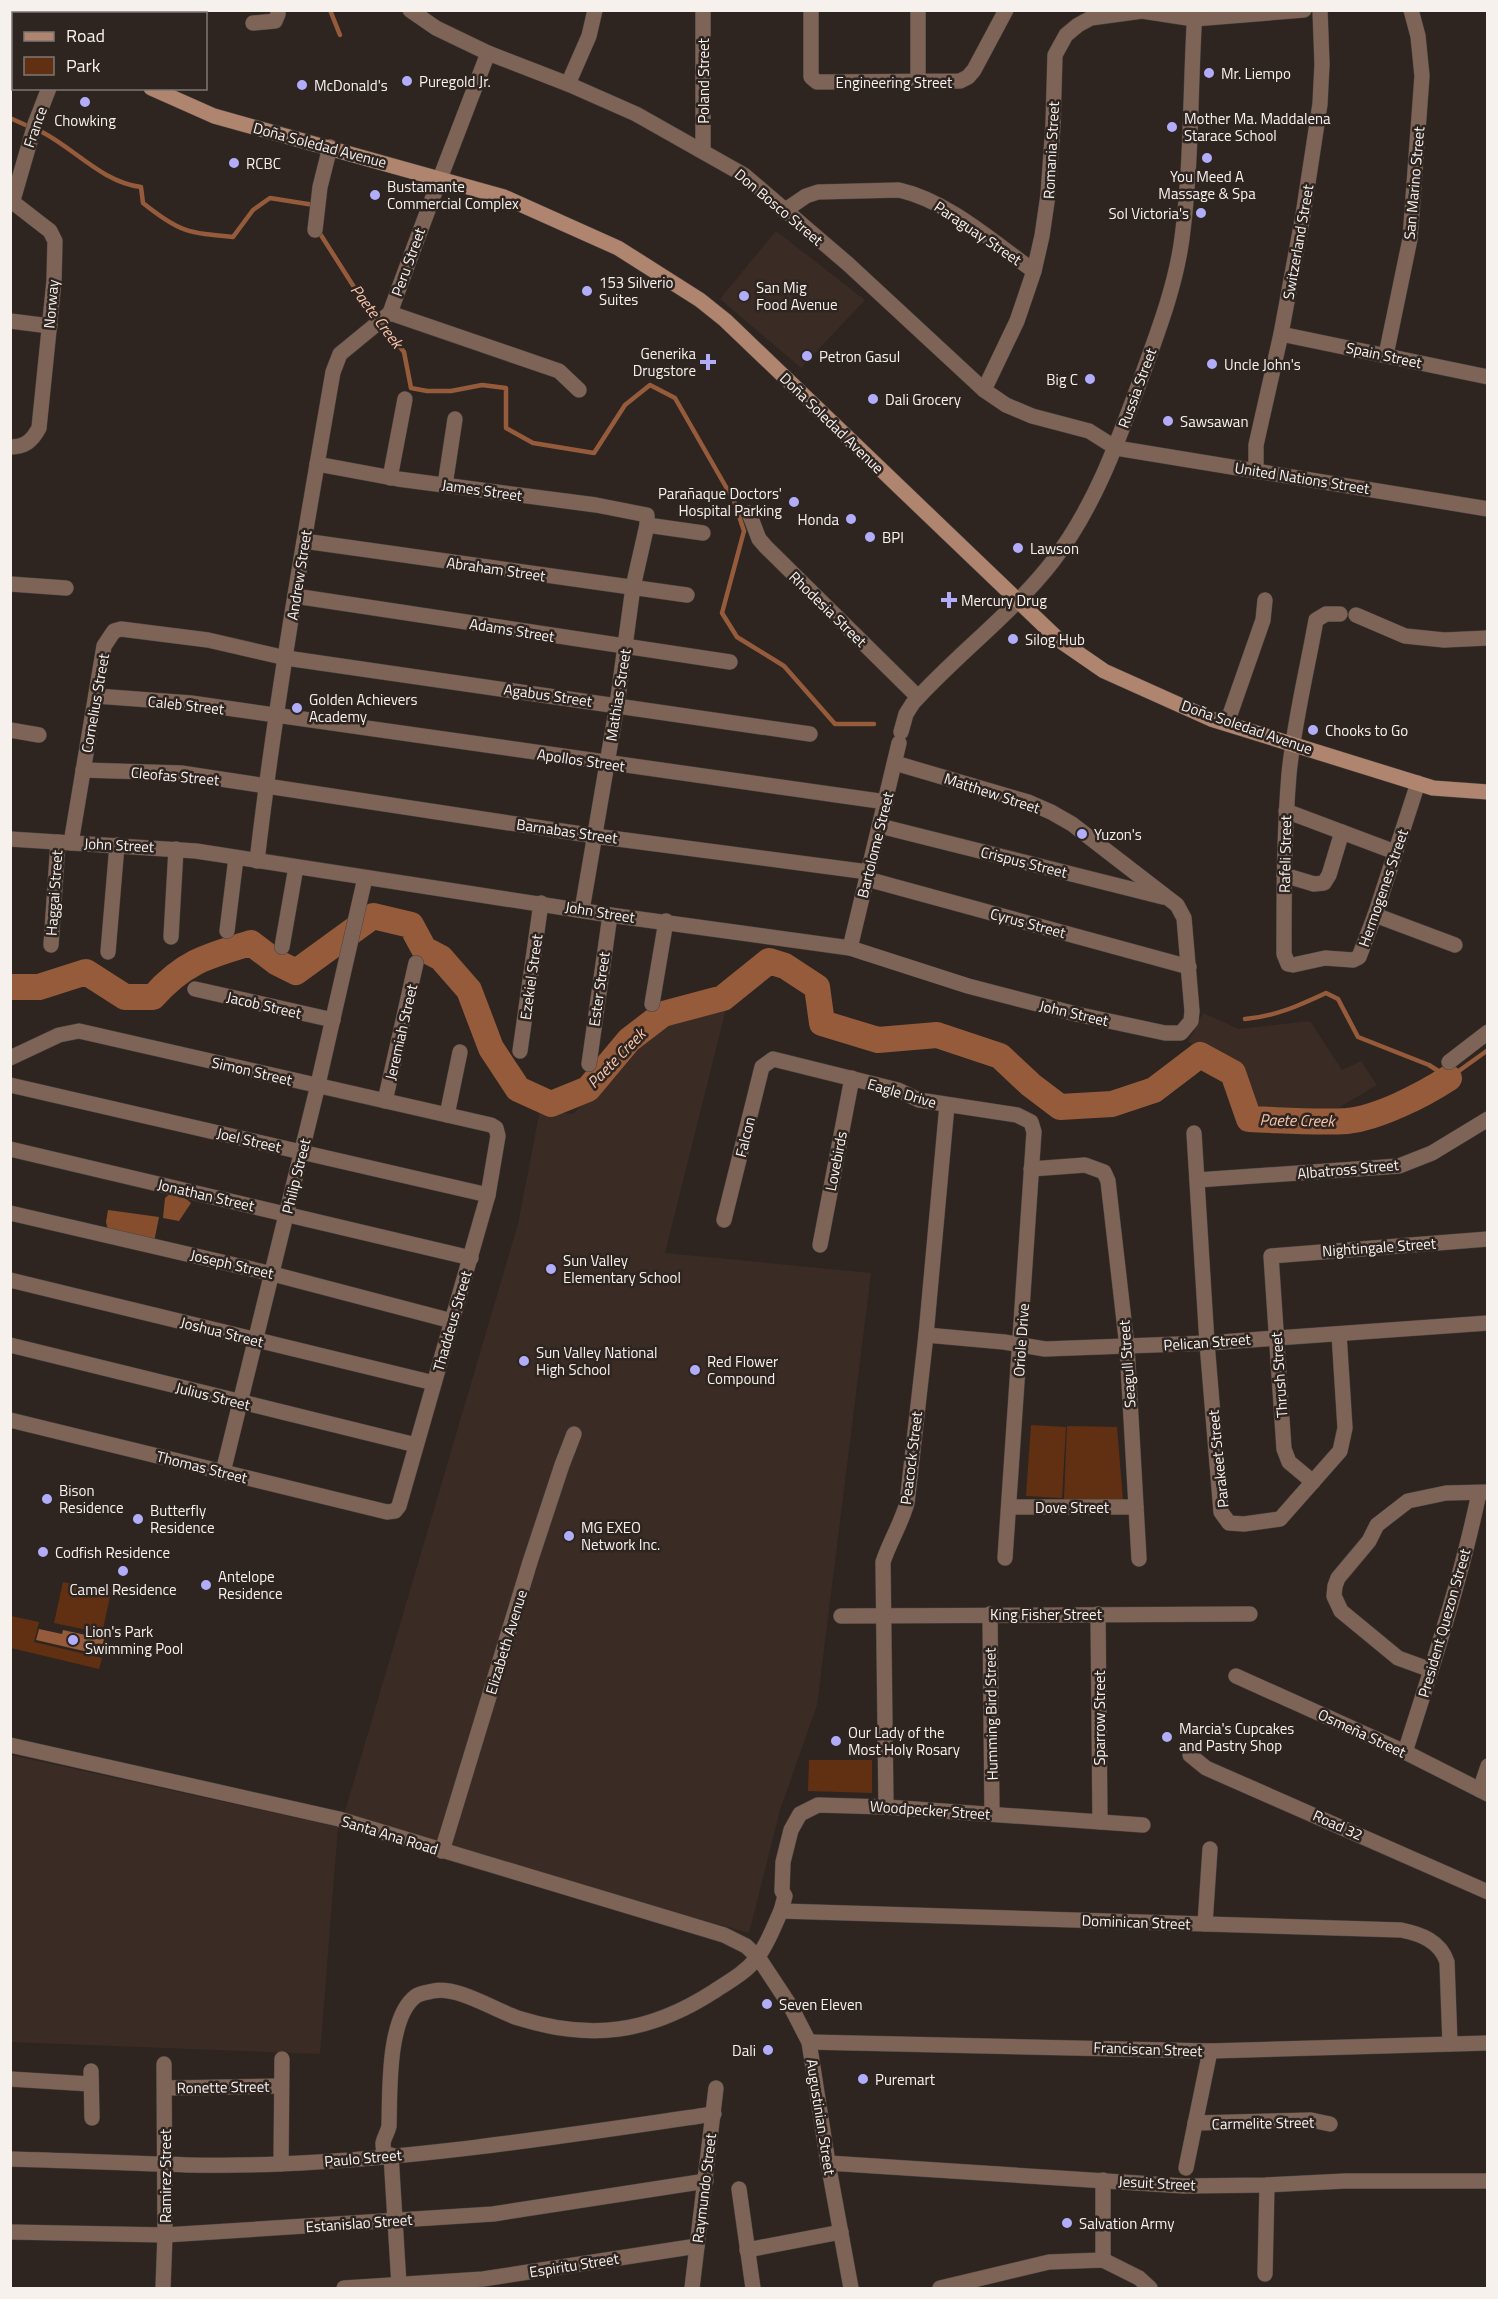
<svg xmlns="http://www.w3.org/2000/svg" width="1498" height="2299" viewBox="0 0 1498 2299" font-family="'Titillium Web',sans-serif">
	<style>
		.built { fill: #3a2b24 }
		.green { fill: #613012 }
		.forest { fill: #874e2e }
		.water { fill: #955b3b }
		.lines { fill: none; stroke-linecap: round; stroke-linejoin: round }
		.stream { stroke: #955b3b; stroke-width: 4.5 }
		.river { stroke: #955b3b; stroke-width: 26 }
		.minor-casing { stroke: #4a423e; stroke-width: 16 }
		.secondary-casing { stroke: #4a423e; stroke-width: 16 }
		.minor { stroke: #7e6456; stroke-width: 15 }
		.secondary { stroke: #af856f; stroke-width: 15 }
		.poi-dot { fill: #b1adfa; stroke: #2e2521; stroke-width: 2 }
		.labels { text-anchor: middle; dominant-baseline: central; stroke-width: 5; stroke-linejoin: round; paint-order: stroke }
		.poi-label { font-size: 15px; fill: #f7f1ee; stroke: #2e2521; text-anchor: start }
		.street-label { font-size: 15px; fill: #f7f1ee; stroke: #2e2521 }
		.water-label { font-size: 16px; font-style: italic; fill: #fac5a9; stroke: #2e2521 }
	</style>
	<rect width="100%" height="100%" fill="#2e2521"/>
	<g class="built">
		<polygon points="776,231 865,300 801,368 720,299"/>
		<polygon points="728,1001 665,1253 871,1273 817,1705 780,1810 749,1933 343,1818 518,1224 540,1110 573,1114 663,1019"/>
		<polygon points="1203,1013 1239,1029 1310,1021 1342,1070 1361,1061 1377,1085 1328,1114 1246,1109 1229,1063 1188,1042"/>
		<polygon points="11,1755 338,1827 320,2054 11,2042"/>
	</g>
	<g class="green">
		<polygon points="1031,1425 1066,1427 1062,1498 1026,1496"/>
		<polygon points="1067,1426 1117,1427 1123,1500 1064,1499"/>
		<polygon points="63,1582 111,1592 102,1633 54,1623"/>
		<polygon points="11,1616 39,1622 34,1642 102,1658 99,1669 11,1648"/>
		<polygon points="809,1760 872,1760 872,1793 808,1791"/>
	</g>
	<g class="forest">
		<polygon points="171,1193 185,1198 191,1203 179,1221 163,1218 165,1198"/>
		<polygon points="108,1210 159,1217 154,1242 108,1230 106,1222"/>
	</g>
	<polygon class="water" points="39,1629 62,1634 63,1630 104,1639 101,1655 36,1640"/>
	<g class="lines">
		<g class="stream">
			<polyline points="330,10 340,35"/>
			<polyline points="10,118 30,127"/>
			<path d="M42 132C75 149 102 182 141 187L143 203C179 232 188 233 233 237L253 210 270 198 314 205"/>
			<polyline points="319,230 319,232 361,298 404,352 411,388 427,391 451,391 482,385 506,388 506,428 533,443 594,453 625,405 650,385 675,398 734,501 744,531 722,613 737,637 784,666 835,724 874,724"/>
			<path d="M1245 1019C1276 1016 1298 1006 1326 993L1338 999 1358 1037 1429 1065 1449 1078 1488 1050"/>
		</g>
		<path class="river" d="M10 987H39L86 972 125 997H153C184 962 207 956 251 943L276 962 296 972 373 916 411 925 424 949 441 958 469 990 491 1048 518 1089 551 1104 588 1089 629 1040 663 1014 723 998 769 961 785 966 817 987 822 1023 878 1040 937 1035 1000 1056 1031 1085 1060 1107 1112 1104 1154 1090 1200 1055 1233 1073 1249 1119C1281 1120 1315 1123 1347 1121 1378 1118 1423 1095 1449 1078"/>
		<defs>
			<g id="minor">
				<polyline points="410,10 436,28 488,53 568,84 636,114 744,175 848,264 984,390 1006,405 1032,416 1089,431 1116,448 1488,509"/>
				<polyline points="811,10 811,77 817,82 960,81 968,77 974,70 1006,10"/>
				<polyline points="918,10 918,80"/>
				<polyline points="253,23 275,21 278,14 278,10"/>
				<path d="M488 53C455 140 421 226 390 313L559 371 579 390"/>
				<polyline points="568,84 589,36 595,10"/>
				<polyline points="703,151 703,10"/>
				<path d="M10 200 50 231 55 241 54 281 39 428C32 441 25 447 10 447"/>
				<polyline points="13,200 35,124 49,88"/>
				<path d="M784 211 806 196 818 192 899 190C948 201 993 242 1034 271"/>
				<polyline points="315,230 320,187 330,147"/>
				<polyline points="10,321 50,326"/>
				<polyline points="1281,334 1488,377"/>
				<polyline points="1386,355 1410,239 1422,76 1418,36 1411,10"/>
				<polyline points="984,390 1017,321 1034,271 1042,236 1048,195 1053,125 1055,55 1066,35 1078,25 1091,18 1142,11 1194,19 1304,10"/>
				<polyline points="317,464 398,479 596,505 647,515 647,525 633,587 617,705 582,910"/>
				<polyline points="1256,470 1256,445 1281,334 1303,215 1320,104 1322,64 1320,10"/>
				<polyline points="390,478 405,399"/>
				<polyline points="445,485 455,419"/>
				<polyline points="749,513 759,539 766,547 918,697"/>
				<polyline points="647,525 703,533"/>
				<polyline points="304,541 687,595"/>
				<polyline points="10,584 66,588"/>
				<polyline points="295,596 730,662"/>
				<path d="M1340 614H1326L1316 620C1307 671 1294 722 1289 774 1284 834 1284 894 1284 954L1288 964 1293 965 1325 958 1353 960 1359 957 1375 915 1418 783"/>
				<polyline points="1356,615 1405,636 1444,640 1488,638"/>
				<polyline points="96,696 191,703 886,802"/>
				<polyline points="1227,723 1263,620 1265,600"/>
				<polyline points="10,730 39,735"/>
				<path d="M901 732 906 714 913 703C957 654 1012 614 1053 561 1096 505 1119 438 1143 373 1159 329 1176 284 1182 238 1192 162 1190 86 1195 10"/>
				<polyline points="83,770 181,773 595,836 868,872"/>
				<polyline points="1286,811 1395,852"/>
				<polyline points="880,826 1163,897"/>
				<polyline points="10,839 196,851 610,915 850,948 968,986 1076,1014 1165,1033 1181,1033 1191,1021 1192,1011 1184,918 1177,905 1072,824 1051,812 1028,802 895,763"/>
				<polyline points="71,843 104,646 114,631 121,629 208,640 286,658 810,734"/>
				<path d="M257 861C276 697 305 534 333 372L340 354 390 313"/>
				<polyline points="1284,875 1314,884 1324,883 1329,875 1342,832"/>
				<polyline points="867,879 1189,967"/>
				<polyline points="1375,915 1455,945"/>
				<polyline points="227,931 236,858"/>
				<polyline points="171,937 176,849"/>
				<polyline points="51,945 58,842"/>
				<polyline points="282,947 296,867"/>
				<polyline points="850,948 899,743"/>
				<polyline points="108,952 117,845"/>
				<polyline points="195,989 333,1020"/>
				<polyline points="652,1004 666,921"/>
				<polyline points="520,1051 541,903"/>
				<polyline points="10,1058 59,1035 79,1031 491,1125 496,1128 498,1136 488,1195 399,1506 395,1511 387,1512 10,1420"/>
				<polyline points="1449,1062 1488,1032"/>
				<polyline points="589,1064 610,915"/>
				<polyline points="10,1085 488,1195"/>
				<polyline points="385,1101 416,963"/>
				<polyline points="447,1115 460,1052"/>
				<polyline points="1194,1133 1207,1343 1221,1512 1229,1523 1244,1524 1280,1519 1340,1451 1345,1428 1339,1334"/>
				<polyline points="10,1149 471,1258"/>
				<polyline points="1031,1169 1085,1165 1104,1172 1108,1181 1127,1347 1139,1559"/>
				<polyline points="1197,1180 1399,1166 1432,1153 1488,1119"/>
				<polyline points="10,1213 273,1274 452,1321"/>
				<polyline points="724,1220 762,1067 773,1059 898,1090 919,1100 1017,1115 1031,1122 1034,1132 1005,1558"/>
				<polyline points="820,1245 852,1078"/>
				<polyline points="10,1280 434,1383"/>
				<polyline points="926,1335 1004,1342 1045,1349 1207,1343 1488,1323"/>
				<polyline points="10,1345 416,1445"/>
				<polyline points="223,1472 316,1093 365,878"/>
				<polyline points="1313,1482 1289,1462 1284,1449 1271,1256 1488,1239"/>
				<polyline points="1009,1507 1136,1507"/>
				<polyline points="990,1614 992,1814"/>
				<polyline points="1098,1614 1100,1822"/>
				<polyline points="841,1616 1250,1614"/>
				<polyline points="1431,1670 1398,1658 1341,1611 1334,1596 1335,1586 1338,1578 1369,1541 1377,1525 1408,1501 1446,1493 1488,1492"/>
				<polyline points="1236,1676 1405,1752 1488,1794"/>
				<polyline points="10,1745 339,1819 724,1935 746,1946 758,1957 791,2007 809,2042 828,2163 851,2288"/>
				<path d="M1405 1752C1432 1667 1461 1580 1479 1493"/>
				<polyline points="1190,1755 1206,1768 1488,1892"/>
				<polyline points="1480,1790 1488,1766"/>
				<path d="M886 1807 883 1562C890 1541 901 1524 907 1503L926 1335 947 1105"/>
				<polyline points="442,1851 530,1562 562,1465 574,1434"/>
				<polyline points="781,1911 785,1896 782,1891 783,1862 791,1830 800,1814 818,1805 886,1807 1143,1825"/>
				<polyline points="1205,1924 1210,1849"/>
				<polyline points="809,2042 1210,2051 1488,2043"/>
				<polyline points="91,2071 92,2118"/>
				<polyline points="10,2079 91,2084"/>
				<polyline points="165,2088 281,2086"/>
				<polyline points="1195,2123 1311,2120 1330,2124"/>
				<polyline points="391,2155 399,2285"/>
				<path d="M384 2156C384 2152 383 2147 383 2143 384 2137 388 2132 389 2126 390 2093 387 2017 416 1996 420 1993 428 1992 433 1991 458 1986 494 2010 518 2018 591 2041 649 2033 713 1992 728 1982 745 1973 756 1959 767 1946 774 1926 781 1911L1401 1930C1421 1934 1440 1941 1447 1962L1450 2044"/>
				<path d="M10 2159C100 2161 190 2168 279 2164 425 2158 569 2135 714 2114"/>
				<polyline points="828,2163 1184,2186 1267,2185 1345,2181 1488,2181"/>
				<polyline points="281,2164 282,2059"/>
				<polyline points="1186,2168 1210,2051"/>
				<polyline points="739,2189 753,2288"/>
				<polyline points="10,2232 165,2235 493,2214 706,2181"/>
				<polyline points="747,2250 841,2232"/>
				<polyline points="1103,2260 1103,2180"/>
				<polyline points="1265,2274 1267,2185"/>
				<polyline points="163,2288 165,2235 164,2064"/>
				<polyline points="344,2288 483,2279 697,2246"/>
				<polyline points="692,2288 716,2088"/>
				<polyline points="940,2288 1049,2262 1103,2260 1139,2278 1150,2288"/>
			</g>
			<g id="secondary">
				<polyline points="76,14 77,10"/>
				<polyline points="10,31 14,32"/>
				<polyline points="151,88 214,116 504,197 618,248 700,300 725,320 1059,640 1104,671 1211,719 1433,788 1488,792"/>
			</g>
		</defs>
		<use href="#minor" class="minor-casing"/>
		<use href="#secondary" class="secondary-casing"/>
		<use href="#minor" class="minor"/>
		<use href="#secondary" class="secondary"/>
	</g>
	<g class="poi-dot">
		<circle cx="1209" cy="73" r="6"/>
		<circle cx="407" cy="81" r="6"/>
		<circle cx="302" cy="85" r="6"/>
		<circle cx="85" cy="102" r="6"/>
		<circle cx="1172" cy="127" r="6"/>
		<circle cx="1207" cy="158" r="6"/>
		<circle cx="234" cy="163" r="6"/>
		<circle cx="375" cy="195" r="6"/>
		<circle cx="1201" cy="213" r="6"/>
		<circle cx="587" cy="291" r="6"/>
		<circle cx="744" cy="296" r="6"/>
		<circle cx="807" cy="356" r="6"/>
		<path d="M705 353h6v6h6v6h-6v6h-6v-6h-6v-6h6z"/>
		<circle cx="1212" cy="364" r="6"/>
		<circle cx="1090" cy="379" r="6"/>
		<circle cx="873" cy="399" r="6"/>
		<circle cx="1168" cy="421" r="6"/>
		<circle cx="794" cy="502" r="6"/>
		<circle cx="851" cy="519" r="6"/>
		<circle cx="870" cy="537" r="6"/>
		<circle cx="1018" cy="548" r="6"/>
		<path d="M946 591h6v6h6v6h-6v6h-6v-6h-6v-6h6z"/>
		<circle cx="1013" cy="639" r="6"/>
		<circle cx="297" cy="708" r="6"/>
		<circle cx="1313" cy="730" r="6"/>
		<circle cx="1082" cy="834" r="6"/>
		<circle cx="551" cy="1269" r="6"/>
		<circle cx="524" cy="1361" r="6"/>
		<circle cx="695" cy="1370" r="6"/>
		<circle cx="47" cy="1499" r="6"/>
		<circle cx="138" cy="1519" r="6"/>
		<circle cx="569" cy="1536" r="6"/>
		<circle cx="43" cy="1552" r="6"/>
		<circle cx="123" cy="1571" r="6"/>
		<circle cx="206" cy="1585" r="6"/>
		<circle cx="73" cy="1640" r="6"/>
		<circle cx="1167" cy="1737" r="6"/>
		<circle cx="836" cy="1741" r="6"/>
		<circle cx="767" cy="2004" r="6"/>
		<circle cx="768" cy="2050" r="6"/>
		<circle cx="863" cy="2079" r="6"/>
		<circle cx="1067" cy="2223" r="6"/>
	</g>
	<g class="labels">
		<g class="poi-label">
			<text x="1221" y="73">Mr. Liempo</text>
			<text x="419" y="81">Puregold Jr.</text>
			<text x="314" y="85">McDonald's</text>
			<text x="1184" y="118">Mother Ma. Maddalena<tspan x="1184" dy="17">Starace School</tspan></text>
			<text x="85" y="120" text-anchor="middle">Chowking</text>
			<text x="246" y="163">RCBC</text>
			<text x="1207" y="176" text-anchor="middle">You Meed A<tspan x="1207" dy="17">Massage &amp; Spa</tspan></text>
			<text x="387" y="186">Bustamante<tspan x="387" dy="17">Commercial Complex</tspan></text>
			<text x="1189" y="213" text-anchor="end">Sol Victoria's</text>
			<text x="599" y="282">153 Silverio<tspan x="599" dy="17">Suites</tspan></text>
			<text x="756" y="287">San Mig<tspan x="756" dy="17">Food Avenue</tspan></text>
			<text x="696" y="353" text-anchor="end">Generika<tspan x="696" dy="17">Drugstore</tspan></text>
			<text x="819" y="356">Petron Gasul</text>
			<text x="1224" y="364">Uncle John's</text>
			<text x="1078" y="379" text-anchor="end">Big C</text>
			<text x="885" y="399">Dali Grocery</text>
			<text x="1180" y="421">Sawsawan</text>
			<text x="782" y="493" text-anchor="end">Parañaque Doctors'<tspan x="782" dy="17">Hospital Parking</tspan></text>
			<text x="839" y="519" text-anchor="end">Honda</text>
			<text x="882" y="537">BPI</text>
			<text x="1030" y="548">Lawson</text>
			<text x="961" y="600">Mercury Drug</text>
			<text x="1025" y="639">Silog Hub</text>
			<text x="309" y="699">Golden Achievers<tspan x="309" dy="17">Academy</tspan></text>
			<text x="1325" y="730">Chooks to Go</text>
			<text x="1094" y="834">Yuzon's</text>
			<text x="563" y="1260">Sun Valley<tspan x="563" dy="17">Elementary School</tspan></text>
			<text x="536" y="1352">Sun Valley National<tspan x="536" dy="17">High School</tspan></text>
			<text x="707" y="1361">Red Flower<tspan x="707" dy="17">Compound</tspan></text>
			<text x="59" y="1490">Bison<tspan x="59" dy="17">Residence</tspan></text>
			<text x="150" y="1510">Butterfly<tspan x="150" dy="17">Residence</tspan></text>
			<text x="581" y="1527">MG EXEO<tspan x="581" dy="17">Network Inc.</tspan></text>
			<text x="55" y="1552">Codfish Residence</text>
			<text x="218" y="1576">Antelope<tspan x="218" dy="17">Residence</tspan></text>
			<text x="123" y="1589" text-anchor="middle">Camel Residence</text>
			<text x="85" y="1631">Lion's Park<tspan x="85" dy="17">Swimming Pool</tspan></text>
			<text x="1179" y="1728">Marcia's Cupcakes<tspan x="1179" dy="17">and Pastry Shop</tspan></text>
			<text x="848" y="1732">Our Lady of the<tspan x="848" dy="17">Most Holy Rosary</tspan></text>
			<text x="779" y="2004">Seven Eleven</text>
			<text x="756" y="2050" text-anchor="end">Dali</text>
			<text x="875" y="2079">Puremart</text>
			<text x="1079" y="2223">Salvation Army</text>
		</g>
		<g class="street-label">
			<text transform="translate(703 81) rotate(-90)">Poland Street</text>
			<text x="894" y="82">Engineering Street</text>
			<text transform="translate(35 127) rotate(-71)">France</text>
			<text transform="translate(320 145) rotate(15)">Doña Soledad Avenue</text>
			<text transform="translate(1051 150) rotate(-87)">Romania Street</text>
			<text transform="translate(1414 183) rotate(-85)">San Marino Street</text>
			<text transform="translate(779 207) rotate(40)">Don Bosco Street</text>
			<text transform="translate(978 233) rotate(34)">Paraguay Street</text>
			<text transform="translate(1298 242) rotate(-80)">Switzerland Street</text>
			<text transform="translate(408 262) rotate(-70)">Peru Street</text>
			<text transform="translate(51 304) rotate(-85)">Norway</text>
			<text transform="translate(1384 355) rotate(12)">Spain Street</text>
			<text transform="translate(1137 388) rotate(-70)">Russia Street</text>
			<text transform="translate(832 423) rotate(44)">Doña Soledad Avenue</text>
			<text transform="translate(1302 478) rotate(9)">United Nations Street</text>
			<text transform="translate(482 490) rotate(8)">James Street</text>
			<text transform="translate(496 569) rotate(8)">Abraham Street</text>
			<text transform="translate(299 575) rotate(-81)">Andrew Street</text>
			<text transform="translate(828 609) rotate(44)">Rhodesia Street</text>
			<text transform="translate(512 630) rotate(9)">Adams Street</text>
			<text transform="translate(548 695) rotate(8)">Agabus Street</text>
			<text transform="translate(618 695) rotate(-81)">Mathias Street</text>
			<text transform="translate(95 703) rotate(-80)">Cornelius Street</text>
			<text transform="translate(186 705) rotate(6)">Caleb Street</text>
			<text transform="translate(1247 727) rotate(19)">Doña Soledad Avenue</text>
			<text transform="translate(581 760) rotate(8)">Apollos Street</text>
			<text transform="translate(175 776) rotate(5)">Cleofas Street</text>
			<text transform="translate(992 793) rotate(18)">Matthew Street</text>
			<text transform="translate(567 831) rotate(8)">Barnabas Street</text>
			<text transform="translate(119 845) rotate(3)">John Street</text>
			<text transform="translate(875 845) rotate(-76)">Bartolome Street</text>
			<text transform="translate(1285 854) rotate(-89)">Rafeli Street</text>
			<text transform="translate(1024 862) rotate(14)">Crispus Street</text>
			<text transform="translate(1383 888) rotate(-71)">Hermogenes Street</text>
			<text transform="translate(54 893) rotate(-86)">Haggai Street</text>
			<text transform="translate(600 912) rotate(9)">John Street</text>
			<text transform="translate(1028 923) rotate(15)">Cyrus Street</text>
			<text transform="translate(531 977) rotate(-82)">Ezekiel Street</text>
			<text transform="translate(599 989) rotate(-82)">Ester Street</text>
			<text transform="translate(264 1005) rotate(13)">Jacob Street</text>
			<text transform="translate(1074 1013) rotate(13)">John Street</text>
			<text transform="translate(401 1032) rotate(-77)">Jeremiah Street</text>
			<text transform="translate(252 1071) rotate(13)">Simon Street</text>
			<text transform="translate(902 1093) rotate(16)">Eagle Drive</text>
			<text transform="translate(745 1137) rotate(-76)">Falcon</text>
			<text transform="translate(249 1140) rotate(13)">Joel Street</text>
			<text transform="translate(836 1161) rotate(-79)">Lovebirds</text>
			<text transform="translate(1348 1169) rotate(-5)">Albatross Street</text>
			<text transform="translate(296 1176) rotate(-76)">Philip Street</text>
			<text transform="translate(206 1195) rotate(13)">Jonathan Street</text>
			<text transform="translate(1379 1247) rotate(-4)">Nightingale Street</text>
			<text transform="translate(232 1264) rotate(13)">Joseph Street</text>
			<text transform="translate(452 1321) rotate(-74)">Thaddeus Street</text>
			<text transform="translate(222 1332) rotate(14)">Joshua Street</text>
			<text transform="translate(1021 1340) rotate(-86)">Oriole Drive</text>
			<text transform="translate(1207 1342) rotate(-4)">Pelican Street</text>
			<text transform="translate(1127 1364) rotate(-94)">Seagull Street</text>
			<text transform="translate(1279 1375) rotate(-94)">Thrush Street</text>
			<text transform="translate(213 1396) rotate(14)">Julius Street</text>
			<text transform="translate(911 1458) rotate(-83)">Peacock Street</text>
			<text transform="translate(1218 1459) rotate(-96)">Parakeet Street</text>
			<text transform="translate(202 1467) rotate(14)">Thomas Street</text>
			<text x="1072" y="1507">Dove Street</text>
			<text x="1046" y="1614">King Fisher Street</text>
			<text transform="translate(1444 1623) rotate(-74)">President Quezon Street</text>
			<text transform="translate(506 1642) rotate(-73)">Elizabeth Avenue</text>
			<text transform="translate(991 1714) rotate(-91)">Humming Bird Street</text>
			<text transform="translate(1099 1718) rotate(-90)">Sparrow Street</text>
			<text transform="translate(1362 1733) rotate(25)">Osmeña Street</text>
			<text transform="translate(930 1810) rotate(4)">Woodpecker Street</text>
			<text transform="translate(1338 1825) rotate(24)">Road 32</text>
			<text transform="translate(390 1835) rotate(17)">Santa Ana Road</text>
			<text transform="translate(1136 1922) rotate(2)">Dominican Street</text>
			<text transform="translate(1148 2049) rotate(2)">Franciscan Street</text>
			<text transform="translate(223 2087) rotate(-1)">Ronette Street</text>
			<text transform="translate(821 2117) rotate(81)">Augustinian Street</text>
			<text transform="translate(1263 2123) rotate(-1)">Carmelite Street</text>
			<text transform="translate(363 2158) rotate(-5)">Paulo Street</text>
			<text transform="translate(165 2176) rotate(-90)">Ramirez Street</text>
			<text transform="translate(1157 2183) rotate(3)">Jesuit Street</text>
			<text transform="translate(704 2188) rotate(-83)">Raymundo Street</text>
			<text transform="translate(359 2223) rotate(-4)">Estanislao Street</text>
			<text transform="translate(574 2265) rotate(-9)">Espiritu Street</text>
		</g>
		<g class="water-label">
			<text transform="translate(377 316) rotate(53)">Paete Creek</text>
			<text transform="translate(616 1058) rotate(-46)">Paete Creek</text>
			<text transform="translate(1297 1120) rotate(1)">Paete Creek</text>
		</g>
	</g>
	<rect width="1498" height="2299" fill="none" stroke="#f7f1ee" stroke-width="24"/>
	<rect x="12" y="12" width="195" height="78" fill="#2e2521" stroke="#7e7773" stroke-width="1.5"/>
	<rect x="24" y="32" width="30" height="9" fill="#af856f" stroke="#7e7773" stroke-width="1.5"/>
	<text x="66" y="42" font-size="18" fill="#f7f1ee">Road</text>
	<rect x="24" y="57" width="30" height="18" fill="#613012" stroke="#7e7773" stroke-width="1.5"/>
	<text x="66" y="72" font-size="18" fill="#f7f1ee">Park</text>
</svg>
